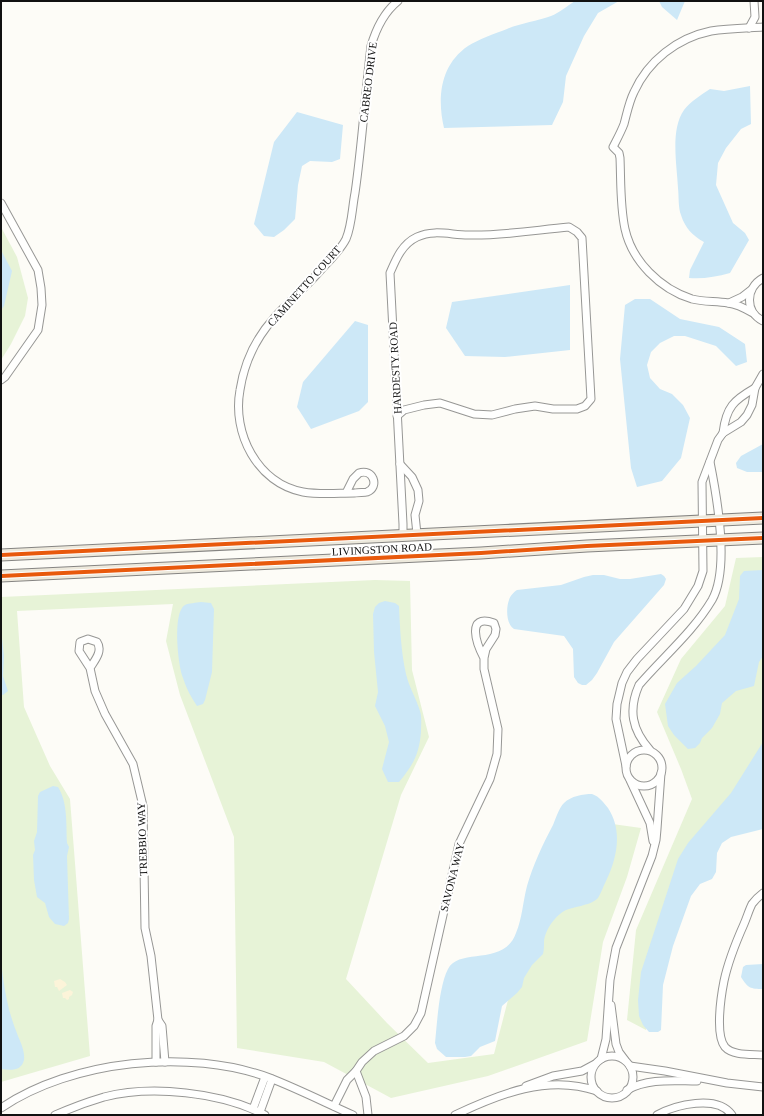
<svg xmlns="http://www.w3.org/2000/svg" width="764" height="1116" font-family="'Times New Roman',serif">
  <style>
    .green { fill: #e7f3d7 }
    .sand { fill: #fcf4d9 }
    .water { fill: #cde8f7 }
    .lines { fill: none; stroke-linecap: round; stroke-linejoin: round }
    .street-casing { stroke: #979795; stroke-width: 9 }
    .primary-casing { stroke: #858482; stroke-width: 13 }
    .street { stroke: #fffffe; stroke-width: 7 }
    .primary { stroke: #ede9dc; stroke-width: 11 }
    .cycleway-casing { stroke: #fff; stroke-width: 6 }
    .cycleway { stroke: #e8590c; stroke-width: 4 }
    .labels { text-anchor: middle; stroke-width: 4; stroke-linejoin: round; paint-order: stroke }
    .street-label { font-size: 11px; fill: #111; stroke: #fff }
  </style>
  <rect width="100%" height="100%" fill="#fdfcf7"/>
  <g class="green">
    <path d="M1 227 17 257 28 298 25 316 11 344 1 360Z"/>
    <path d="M763 557V809L702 854 664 936 646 1030 627 1020 636 930 692 799 681 769 657 712 681 659 725 606 736 558Z"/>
    <path d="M375 580 410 581 412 670 429 737 401 795 346 979 387 1023 428 1063 494 1054 508 1000 598 822 641 828 627 877 603 942 587 1041 488 1076 391 1098 324 1062 237 1048 234 837 180 695 166 641 173 604 17 611 24 707 50 766 70 799 90 1056 1 1082V597Z"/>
  </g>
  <g class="sand">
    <path d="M60 979 65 982 67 985 59 991 57 987H55L54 981Z"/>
    <path d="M70 990 73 992 72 995 69 997V999L67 1000 65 998H63L62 993Z"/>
  </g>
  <g class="water">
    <path d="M575 1H619L598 13 584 36 566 76 563 102 552 125 444 128C437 98 440 65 468 46 477 40 496 33 507 29 521 23 537 21 551 16 559 13 567 6 575 1Z"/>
    <path d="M659 1H685L677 20 662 7Z"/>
    <path d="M750 86 751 124 741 129 726 148 718 163 716 185 733 223 745 233 749 240 730 273C716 277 703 279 689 278L690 270 704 242C693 236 685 228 681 215 678 207 679 197 678 188 677 165 670 130 684 110 691 101 701 95 710 89L724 91Z"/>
    <path d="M297 112 343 125 340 159 332 162 310 161 302 166 298 185 295 219 284 230 274 237 264 236 254 224 274 142Z"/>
    <path d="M1 250 12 271 4 306 1 310Z"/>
    <path d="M570 285V350L505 357 465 356 446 328 452 302Z"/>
    <path d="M635 299H650L680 319 719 327 745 344 747 362 736 366 716 346 685 336H674L660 343 651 352 647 365 650 378 660 389 672 394 683 405 690 418 681 458 662 481 637 487 631 468 620 359 625 305Z"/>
    <path d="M355 321 368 325V402L359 411 311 429 297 407 303 382Z"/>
    <path d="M763 444V472H747L737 468 736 463 741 456Z"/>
    <path d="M763 570V656L759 662 754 686 736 691 722 703 720 714 712 728 702 738 700 743 695 748 688 749 674 735 668 726 665 704 677 683 696 666 725 635 739 599 740 576 744 571Z"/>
    <path d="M661 574 664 576 666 579 664 585 614 642 597 673 592 680 586 685H582L578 683 574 677 573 649 564 636 514 629C506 624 506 608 509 600 510 596 514 592 517 590L561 585 584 577 593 575H604L620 579H630Z"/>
    <path d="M385 601 395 603 399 606C400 629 401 651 406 674 409 687 416 698 420 711 422 717 421 726 421 732 419 755 413 765 399 782H388L382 769 389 742 385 726 375 706 378 692 374 652 373 614 375 607 379 603Z"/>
    <path d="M201 602 211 603 214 609 212 672 205 700 203 704 197 706C191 697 186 688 183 678 178 666 172 612 185 605 189 603 196 603 201 602Z"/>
    <path d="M1 629 4 656 3 676 8 691 3 695H1Z"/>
    <path d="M763 742V829L731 837 722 843 717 853 716 872 712 879 700 884 691 896 673 946 663 985 661 1030 658 1032H649L643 1025 639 1016 638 1000 641 972 678 859 688 843 731 793Z"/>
    <path d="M53 786 58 787C68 803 66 824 67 843L69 847 67 856 69 919 68 923 64 926 55 924 49 917 45 903 37 897 34 880 33 855 35 850 34 841 37 832 38 796 40 792Z"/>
    <path d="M592 794C600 797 603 802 608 808 623 831 617 858 606 881 603 887 601 893 598 898 593 903 587 904 581 906 576 907 571 908 566 910 556 915 545 929 544 942 544 946 544 950 543 954L532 965 524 978 522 987 517 993 502 1006 495 1041 480 1047 471 1056 465 1057H446L437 1049 435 1043C437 1024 439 986 448 969 459 947 504 967 516 933 522 919 523 901 527 886 533 865 543 844 553 825 556 818 559 808 564 803 571 796 583 794 592 794Z"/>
    <path d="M1 961C4 988 8 1012 18 1036 21 1043 25 1052 24 1060 21 1072 10 1070 1 1069Z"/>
    <path d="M763 964V989C750 989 748 988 741 977L743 967 746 965Z"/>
  </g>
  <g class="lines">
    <defs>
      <g id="street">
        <path d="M749 28 755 17 754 1"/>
        <path d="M1 203 38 270 41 288 42 305 38 330 5 377 1 380"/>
        <path d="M763 278C745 288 745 312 763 321"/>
        <path d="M729 303 742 297 751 290"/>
        <path d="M753 313C746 309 737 304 728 303 716 301 704 302 692 299 660 289 632 261 625 229 620 206 621 181 620 158L619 153 613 147C617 139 621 132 624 124 627 113 629 102 634 92 648 61 677 38 711 31 728 28 746 28 763 27"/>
        <path d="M397 416 404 410 424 405 440 403 474 414 492 415 515 409 535 406 553 409H577L585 406 591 399 582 238 577 232 569 227C536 230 502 236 468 235 451 235 434 229 417 237 402 244 396 259 390 273L403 524V535"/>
        <path d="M723 433C726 407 734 400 755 388"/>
        <path d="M400 464 412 477 418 490 419 501 415 515 417 534"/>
        <path d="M346 493 353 479 359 473C373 468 380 487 367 492 364 493 359 492 355 493 338 493 320 495 303 492 257 483 232 433 240 390 244 364 256 338 274 318 288 302 305 288 319 272 328 262 340 251 346 239 352 225 352 208 355 193 362 145 365 95 371 46 376 29 383 13 398 1"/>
        <path d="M90 668C95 660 103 651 97 642L88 639 80 642 79 651 90 668 95 691 105 714 133 764 143 806 145 928 151 956 158 1020 156 1026V1062"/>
        <circle cx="644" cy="768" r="18"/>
        <path d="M650 750C632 730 628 710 639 685 663 657 693 632 712 600 730 568 717 497 710 462"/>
        <path d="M626 766 616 719 617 704 622 683 627 672 637 659 684 609 698 586 703 571 702 482 718 440 723 433 741 422 747 415 752 405 755 388 763 374"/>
        <path d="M630 780 650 823 653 841"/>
        <path d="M763 893C759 896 755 900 752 904 749 910 747 917 744 924 736 942 728 962 724 981 721 996 715 1035 725 1047 733 1056 752 1054 763 1055"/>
        <path d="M611 1005 616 1044 619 1052 625 1060"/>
        <path d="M158 1020 162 1026 165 1062"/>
        <circle cx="612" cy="1077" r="21"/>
        <path d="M601 1059 606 1039 610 980 616 948 652 856 656 840 657 829 661 773"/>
        <path d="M630 1066 665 1071 727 1083 763 1087"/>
        <path d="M356 1071 366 1097 368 1115"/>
        <path d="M526 1086 553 1076 582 1071 595 1064"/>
        <path d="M627 1090C648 1078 674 1081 697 1081"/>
        <path d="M334 1106 347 1080 356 1071 362 1062 374 1051 404 1036 414 1026 421 1013 459 844 490 779 497 754 498 729 484 669V658L486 649 495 635 496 629 494 623C465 613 477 645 484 658"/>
        <path d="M1 1108C72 1060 189 1048 270 1078 298 1089 326 1103 353 1115"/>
        <path d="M253 1109 265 1077"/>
        <path d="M260 1112 272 1079"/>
        <path d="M55 1115C71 1108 87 1102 104 1097 151 1085 221 1092 265 1115"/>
        <path d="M455 1115C499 1094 548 1074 597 1091"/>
        <path d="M657 1115C675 1105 717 1094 732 1115"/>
      </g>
      <g id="primary">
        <path d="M1 555 763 518"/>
        <path d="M1 576 481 553 587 546 763 538"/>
      </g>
    </defs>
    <use href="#street" class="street-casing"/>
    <use href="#primary" class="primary-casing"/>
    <use href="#street" class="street"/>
    <use href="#primary" class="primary"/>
    <defs>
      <g id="cycleway">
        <path d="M1 555 763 518"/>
        <path d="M1 576 481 553 587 546 763 538"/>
      </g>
    </defs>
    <use href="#cycleway" class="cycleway-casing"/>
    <use href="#cycleway" class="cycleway"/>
  </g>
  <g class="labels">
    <g class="street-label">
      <text transform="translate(368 82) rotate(-83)" y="4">CABREO DRIVE</text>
      <text transform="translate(304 286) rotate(-48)" y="4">CAMINETTO COURT</text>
      <text transform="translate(395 368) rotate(-93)" y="4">HARDESTY ROAD</text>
      <text transform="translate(382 549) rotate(-3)" y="4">LIVINGSTON ROAD</text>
      <text transform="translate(142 839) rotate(-92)" y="4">TREBBIO WAY</text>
      <text transform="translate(452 877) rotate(-76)" y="4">SAVONA WAY</text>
    </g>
  </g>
  <rect width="764" height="1116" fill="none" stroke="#111111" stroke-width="4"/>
</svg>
